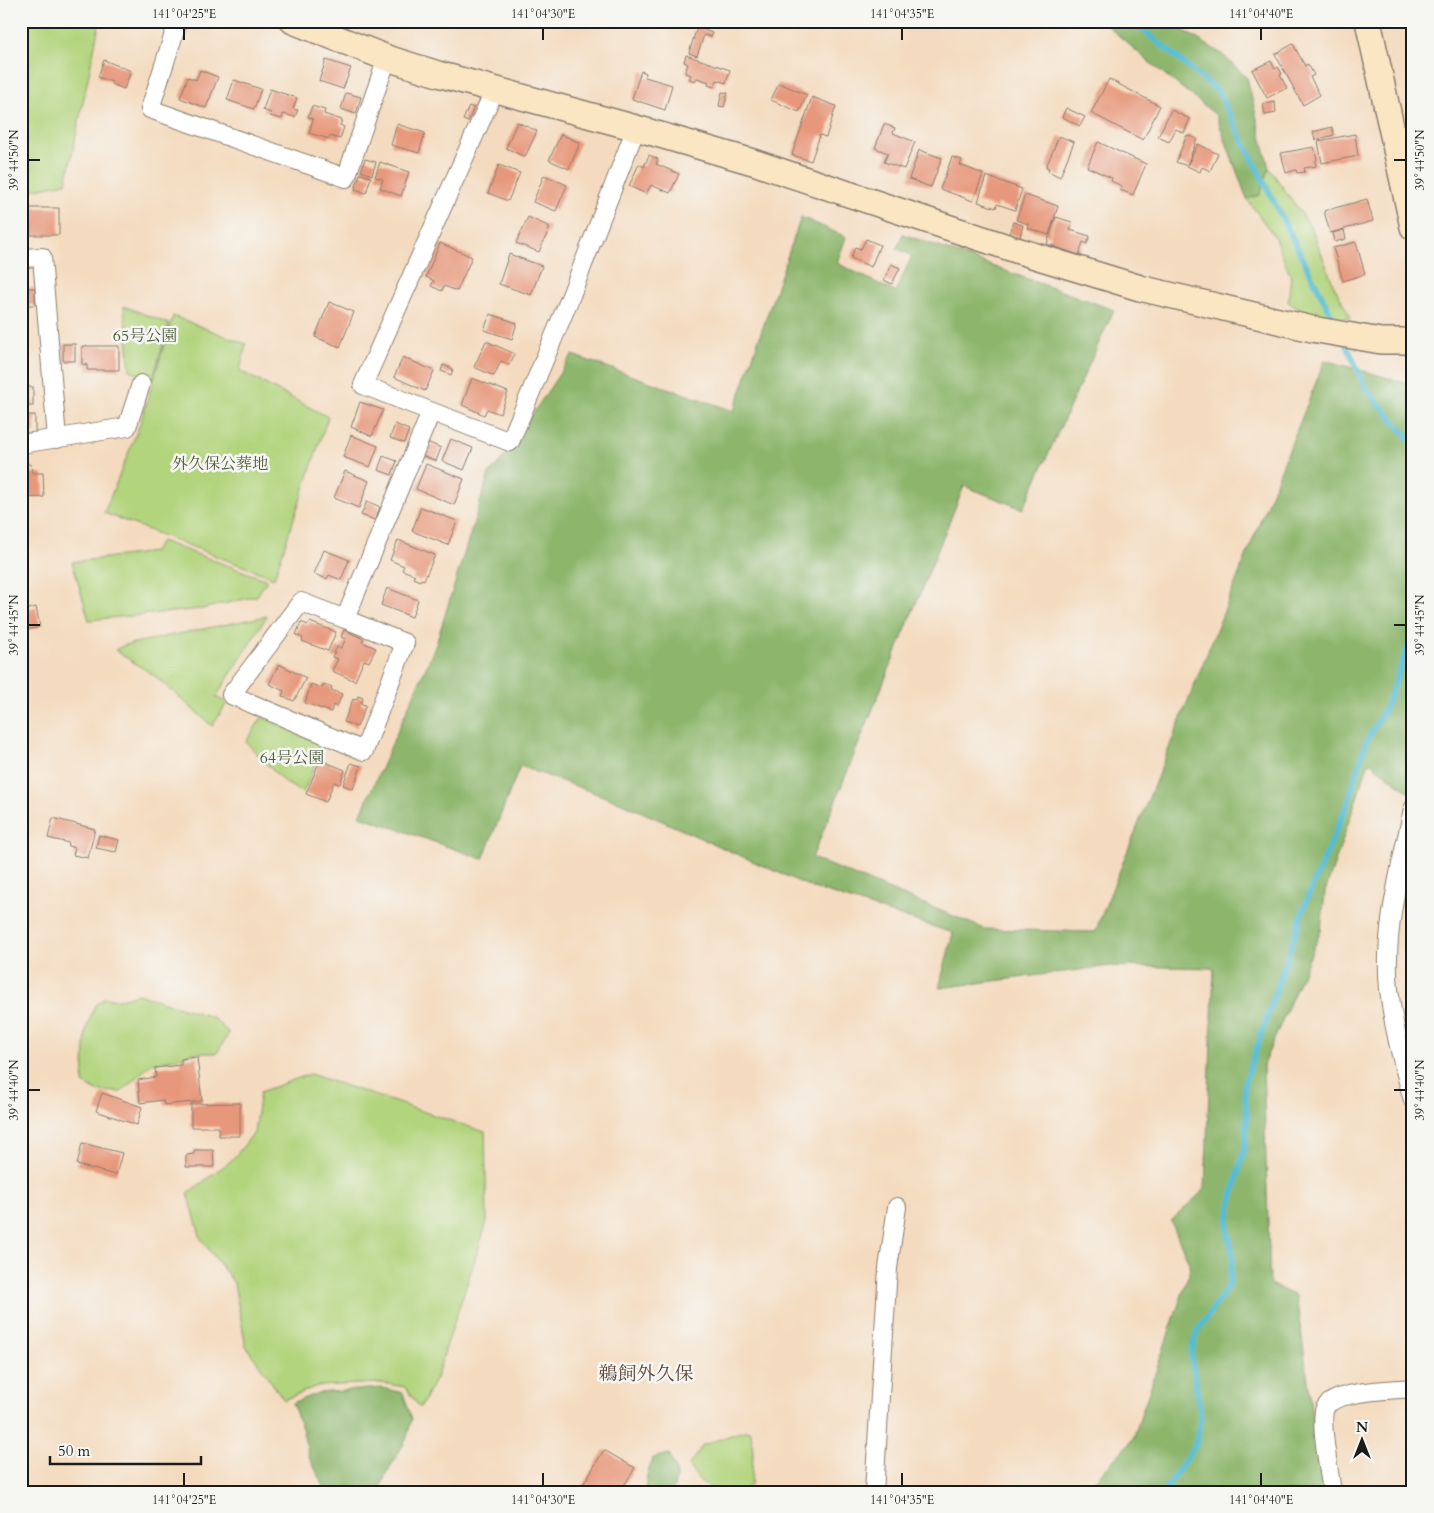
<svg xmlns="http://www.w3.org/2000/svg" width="1434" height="1513" font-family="Cardo,'Noto Serif JP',serif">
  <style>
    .green { fill: #b2d47d; stroke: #67784c }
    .forest { fill: #8db66c; stroke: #546944 }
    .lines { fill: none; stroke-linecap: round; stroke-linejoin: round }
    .stream { stroke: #55bcd3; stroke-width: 6 }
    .building { fill: #e7987b }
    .street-casing { stroke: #887c6e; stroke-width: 20 }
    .secondary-casing { stroke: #887c6e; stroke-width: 28 }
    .street { stroke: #fff; stroke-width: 18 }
    .secondary { stroke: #fbe6c4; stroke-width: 25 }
    .ticks { fill: none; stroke: #1c1c1c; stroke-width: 2 }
    .labels { text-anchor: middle; stroke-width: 5; stroke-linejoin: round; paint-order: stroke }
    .park-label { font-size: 16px; fill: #505c3e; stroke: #f6f6f2 }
    .quarter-label { font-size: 19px; fill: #63473d; stroke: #f6f6f2 }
    .neatline { fill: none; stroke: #1c1c1c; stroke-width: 2 }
    .ticks-label { font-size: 12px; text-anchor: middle; fill: #1c1c1c }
  </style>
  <rect width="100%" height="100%" fill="#f6f6f2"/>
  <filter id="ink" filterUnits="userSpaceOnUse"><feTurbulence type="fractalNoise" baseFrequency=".02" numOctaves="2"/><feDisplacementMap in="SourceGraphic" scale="10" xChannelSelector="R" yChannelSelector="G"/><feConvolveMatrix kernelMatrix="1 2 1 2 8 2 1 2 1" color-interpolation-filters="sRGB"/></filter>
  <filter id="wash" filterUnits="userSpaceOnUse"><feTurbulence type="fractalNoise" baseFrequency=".0096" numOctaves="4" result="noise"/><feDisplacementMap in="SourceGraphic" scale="20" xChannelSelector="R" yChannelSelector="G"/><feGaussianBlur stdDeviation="1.12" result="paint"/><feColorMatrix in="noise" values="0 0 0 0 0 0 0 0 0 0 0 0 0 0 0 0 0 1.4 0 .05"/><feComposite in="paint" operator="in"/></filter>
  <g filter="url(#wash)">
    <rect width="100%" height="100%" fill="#f4dbbf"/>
    <g class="green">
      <path d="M21 21H100L66 183 21 192Z"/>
      <path d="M1269 168 1311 227 1334 286 1351 318C1326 319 1308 316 1288 302L1291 277 1274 236 1247 199 1260 194Z"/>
      <path d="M124 306 169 324 152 381 130 370Z"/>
      <path d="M173 316 246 344 240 371 328 417 274 578 104 513 140 424Z"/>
      <path d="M161 541 267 580 257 596 202 609 89 620 72 562 154 552Z"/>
      <path d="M267 616 216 697 227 703 212 726 156 677 115 650 125 645Z"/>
      <path d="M262 717 323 746 303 793 284 782 246 742Z"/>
      <path d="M138 994 212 1017 229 1033 217 1053H191L175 1059 152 1063 121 1092 97 1091 83 1083 86 1030 95 1005 105 998 118 1000Z"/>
      <path d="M310 1074 485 1132 487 1222 436 1378 420 1408 405 1387 381 1383 317 1386 284 1400 246 1346 234 1283 201 1239 188 1193 232 1160 254 1133 260 1092Z"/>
      <path d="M743 1431H751L753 1454 751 1485C743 1491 740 1492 730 1492 707 1492 701 1482 688 1466L703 1445Z"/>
    </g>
    <g class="forest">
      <path d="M1102 21H1168L1222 54 1247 78 1269 168 1260 195 1247 199 1216 115 1148 61Z"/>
      <path d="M801 217 846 237 837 263 895 292 912 256 897 248 903 234 1114 310 1023 509 964 486 812 858 985 929 1095 932 1325 360 1413 385V783L1409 792 1369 762 1325 892 1321 931 1263 1065 1270 1284 1296 1296 1324 1492H1084L1133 1439 1191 1268 1171 1221 1205 1189 1214 968 1110 966 939 988 953 933 813 888 617 801 520 766 483 859 360 816 435 647 489 474 503 458 572 355 734 411Z"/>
      <path d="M382 1388 403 1393 412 1419 406 1440 385 1476 379 1492H327L309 1457 302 1428 292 1403 318 1393Z"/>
      <path d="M669 1454 677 1474 673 1492H645L647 1475 653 1458Z"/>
    </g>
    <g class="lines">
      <g class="stream">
        <path d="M1132 21 1218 91 1338 328"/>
        <path d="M1345 341 1366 389 1413 443"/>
        <path d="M1164 1492 1196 1444 1201 1415 1191 1354 1197 1332 1229 1285 1233 1254 1227 1228 1232 1198 1245 1146 1247 1116 1244 1085 1307 899 1348 803 1366 742 1386 707 1413 633"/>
      </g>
    </g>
    <g id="blocks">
      <g class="building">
        <path d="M697 27 712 33 711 37 704 35 697 56 689 53Z"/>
        <path d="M1293 44 1305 66 1308 64 1314 75 1310 77 1320 95 1303 105 1275 54Z"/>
        <path d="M686 55 730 70 726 83 717 80 714 87 708 85 709 82 697 78 695 81 689 79 691 75 685 73 688 64 684 62Z"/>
        <path d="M104 60 131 71 124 89 111 84 112 82 98 77Z"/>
        <path d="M326 60 351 68 343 89 319 81Z"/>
        <path d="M1271 61 1275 69 1278 67 1282 74 1280 75 1287 88 1267 98 1252 70Z"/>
        <path d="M200 70 218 77 206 108 180 98 188 77 196 80Z"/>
        <path d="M641 71 646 73 645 77 672 85 665 110 632 99Z"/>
        <path d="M1109 79 1160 106 1143 140 1091 113Z"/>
        <path d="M234 80 261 89 254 109 227 100Z"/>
        <path d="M779 83 807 95 799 112 771 100Z"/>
        <path d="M270 89 297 98 293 109 298 110 295 117 283 114 282 119 270 116 271 113 263 110Z"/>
        <path d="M722 92 728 93 724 107 719 106Z"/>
        <path d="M346 93 361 97 356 114 341 109Z"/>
        <path d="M812 97 836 106 826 137 820 135 811 161 792 155Z"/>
        <path d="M1275 102 1276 113 1265 115 1263 104Z"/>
        <path d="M312 106 325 110 324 114 342 120 340 125 344 127 340 139 330 136 329 139 309 133 313 119 308 117Z"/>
        <path d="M469 106 474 108 468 122 463 120Z"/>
        <path d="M1066 108 1085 117 1080 126 1062 117Z"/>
        <path d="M1171 110 1190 119 1184 133 1176 129 1169 142 1158 137Z"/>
        <path d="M517 122 537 131 525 157 506 148Z"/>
        <path d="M397 124 425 133 419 153 391 145Z"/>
        <path d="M884 124 895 128 893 133 915 142 904 169 884 162 888 153 875 148Z"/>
        <path d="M1332 127 1334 135 1315 140 1313 132Z"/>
        <path d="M561 134 580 143 569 169 549 160Z"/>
        <path d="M1355 134 1358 156 1322 163 1318 141Z"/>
        <path d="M1187 135 1197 139 1187 166 1176 162Z"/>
        <path d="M1059 136 1074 142 1060 177 1048 171 1049 168 1046 167Z"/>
        <path d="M1098 142 1146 164 1133 195 1120 190 1122 186 1111 181 1112 178 1087 167Z"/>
        <path d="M1198 144 1218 154 1210 171 1202 167 1200 172 1187 166Z"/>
        <path d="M1314 147 1317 160 1315 161 1316 166 1304 168 1305 172 1297 173 1296 170 1286 173 1281 153Z"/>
        <path d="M919 150 942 158 931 187 909 179Z"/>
        <path d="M649 155 658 159 656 164 679 174 670 193 651 185 646 194 629 186 639 164 644 167Z"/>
        <path d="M952 157 962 160 960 165 983 174 973 201 940 189Z"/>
        <path d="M365 159 376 162 372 175 361 171Z"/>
        <path d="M380 162 409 172 401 196 380 188 383 179 375 177Z"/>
        <path d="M499 165 520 173 508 201 488 193Z"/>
        <path d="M360 174 371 177 366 193 355 189Z"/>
        <path d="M544 175 567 185 556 211 533 202Z"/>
        <path d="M986 176 1022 189 1015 210 997 204 996 208 978 202Z"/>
        <path d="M1025 195 1058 206 1049 235 1027 228 1028 224 1016 220Z"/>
        <path d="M1367 199 1373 221 1330 233 1324 211Z"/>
        <path d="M23 208H59V235H30V224H23Z"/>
        <path d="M528 217 550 227 539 252 516 243Z"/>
        <path d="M1056 217 1072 222 1070 230 1090 236 1087 244 1083 242 1079 255 1047 244Z"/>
        <path d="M1013 222 1023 225 1020 237 1009 234Z"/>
        <path d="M1344 230 1346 239 1335 242 1333 233Z"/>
        <rect x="22" y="234" width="6" height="11"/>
        <path d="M866 239 880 245 871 267 851 258 855 247 861 249Z"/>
        <path d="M1356 242 1365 274 1343 281 1333 248Z"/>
        <path d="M440 243 472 257 457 291 444 286 442 291 431 286 434 281 426 277Z"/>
        <path d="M509 254 542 266 531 295 499 284Z"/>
        <path d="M891 264 900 268 892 284 884 280Z"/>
        <rect x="21" y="288" width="14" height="17"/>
        <path d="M329 302 354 312 340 347 315 337Z"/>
        <path d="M490 314 517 323 512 339 484 330Z"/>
        <path d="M486 341 515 354 509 365 501 361 494 376 474 367Z"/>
        <rect x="63" y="344" width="12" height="17"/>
        <path d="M82 346H119V370H87V365L82 364Z"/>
        <path d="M403 357 434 371 425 391 394 377Z"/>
        <path d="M443 365 453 369 451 375 441 371Z"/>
        <path d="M472 378 508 392 500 414 487 409 484 415 462 405Z"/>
        <rect x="21" y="387" width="12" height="19"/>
        <path d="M360 402 383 410 372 436 351 427Z"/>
        <rect x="21" y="415" width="14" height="18"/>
        <path d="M395 424 409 430 404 443 390 438Z"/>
        <path d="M351 435 378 446 370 467 343 457Z"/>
        <path d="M451 439 473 448 464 470 442 461Z"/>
        <path d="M427 442 441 448 436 461 422 456Z"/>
        <path d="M383 456 397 461 392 475 378 470Z"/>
        <path d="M21 464H31L32 473H43L44 497 21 498Z"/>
        <path d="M426 464 464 479 454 505 416 489Z"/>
        <path d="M345 471 369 481 359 508 334 498Z"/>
        <path d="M367 501 380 507 375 520 361 515Z"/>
        <path d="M421 507 457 521 448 545 412 531Z"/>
        <path d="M398 540 435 555 424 580 421 579 420 581 413 578 415 575 402 570 404 566 390 560Z"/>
        <path d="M324 550 349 560 341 580 329 575 327 579 314 574Z"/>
        <path d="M387 588 418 600 412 617 381 605Z"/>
        <path d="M36 607 40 627 21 631V611Z"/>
        <path d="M301 622 308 625 310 622 336 632 328 651 302 641 303 638 296 635Z"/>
        <path d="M344 630 364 639 362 642 376 648 369 662 364 660 355 681 332 671 338 659 332 657 337 647 341 648 346 639 341 637Z"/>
        <path d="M279 664 306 678 294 701 282 696 284 691 269 684Z"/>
        <path d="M311 684 322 688 324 684 332 687 331 690 342 694 337 707 333 705 331 712 305 703Z"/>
        <path d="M358 696 363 698 361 704 366 705 357 727 344 722 353 699 356 700Z"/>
        <path d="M320 760 345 770 340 784 334 782 326 802 306 794Z"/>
        <path d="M351 763 361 766 353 789 343 785Z"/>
        <path d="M53 818 95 829 88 858 73 855 75 848 68 846 69 843 48 838Z"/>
        <path d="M99 835 119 840 116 852 96 848Z"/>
        <path d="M197 1057 202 1101 164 1105 163 1100 140 1103 138 1080 156 1077 155 1068 181 1065V1059Z"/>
        <path d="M102 1093 142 1107 137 1125 96 1111Z"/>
        <path d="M240 1103V1136H219V1127H191V1104Z"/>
        <path d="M82 1143 122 1153 116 1175 77 1165Z"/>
        <path d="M194 1150H213L214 1167H186V1155L194 1154Z"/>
        <path d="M604 1450 635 1468 620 1492H591L582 1486Z"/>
      </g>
    </g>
  </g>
  <g filter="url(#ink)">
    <use href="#blocks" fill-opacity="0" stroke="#887c6e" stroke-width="1"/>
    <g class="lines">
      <defs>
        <g id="street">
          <path d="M178 21 150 109 346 178 387 58"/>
          <path d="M495 89 363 385 510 442 570 298 636 128"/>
          <path d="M21 258 42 257 57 439"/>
          <path d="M21 444 127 427 141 384"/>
          <path d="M345 619 405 643 364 751 231 695 301 602 345 619 431 412"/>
          <path d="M1413 809C1401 866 1383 931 1389 989 1393 1027 1403 1064 1413 1100"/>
          <path d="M874 1492 888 1268 897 1207"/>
          <path d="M1332 1492C1330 1475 1319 1421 1325 1408 1334 1390 1394 1390 1413 1388"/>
        </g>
        <g id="secondary">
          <path d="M293 21 387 58 438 74 636 128 753 162 1016 250 1140 288 1312 329 1381 341H1413"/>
          <path d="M1368 21 1413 227"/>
        </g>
      </defs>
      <use href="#street" class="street-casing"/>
      <use href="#secondary" class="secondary-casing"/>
      <use href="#street" class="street"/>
      <use href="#secondary" class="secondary"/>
    </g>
  </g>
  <path class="ticks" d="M184 28V40M543 28V40M902 28V40M1261 28V40M28 160H40M1394 160H1406M28 625H40M1394 625H1406M28 1090H40M1394 1090H1406M184 1473V1486M543 1473V1486M902 1473V1486M1261 1473V1486"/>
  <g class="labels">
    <g class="park-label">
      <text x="145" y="341">65号公園</text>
      <text x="220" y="469">外久保公葬地</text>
      <text x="292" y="763">64号公園</text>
    </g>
    <g class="quarter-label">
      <text x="646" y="1380">鵜飼外久保</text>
    </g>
  </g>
  <rect width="1434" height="1513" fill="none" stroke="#f6f6f2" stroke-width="55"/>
  <g transform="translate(1362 1440)" stroke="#f6f6f2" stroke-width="4" paint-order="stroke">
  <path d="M0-4L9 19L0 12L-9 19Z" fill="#1c1c1c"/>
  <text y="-8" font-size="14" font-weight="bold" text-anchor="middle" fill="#1c1c1c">N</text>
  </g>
  <path d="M50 1456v8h151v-8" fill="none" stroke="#1c1c1c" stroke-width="2.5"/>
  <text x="58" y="1456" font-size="15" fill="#1c1c1c" stroke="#f6f6f2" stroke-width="4" paint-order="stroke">50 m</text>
  <rect x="28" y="28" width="1378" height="1458" class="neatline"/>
  <g class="ticks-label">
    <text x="184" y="18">141°04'25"E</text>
    <text x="543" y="18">141°04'30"E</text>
    <text x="902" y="18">141°04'35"E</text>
    <text x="1261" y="18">141°04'40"E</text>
    <text transform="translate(14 160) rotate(-90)" y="4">39°44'50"N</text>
    <text transform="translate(1420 160) rotate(-90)" y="4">39°44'50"N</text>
    <text transform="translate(14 625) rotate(-90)" y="4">39°44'45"N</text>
    <text transform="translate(1420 625) rotate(-90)" y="4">39°44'45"N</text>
    <text transform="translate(14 1090) rotate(-90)" y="4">39°44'40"N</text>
    <text transform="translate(1420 1090) rotate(-90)" y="4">39°44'40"N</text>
    <text x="184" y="1504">141°04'25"E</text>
    <text x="543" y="1504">141°04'30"E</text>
    <text x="902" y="1504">141°04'35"E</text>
    <text x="1261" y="1504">141°04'40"E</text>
  </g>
</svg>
